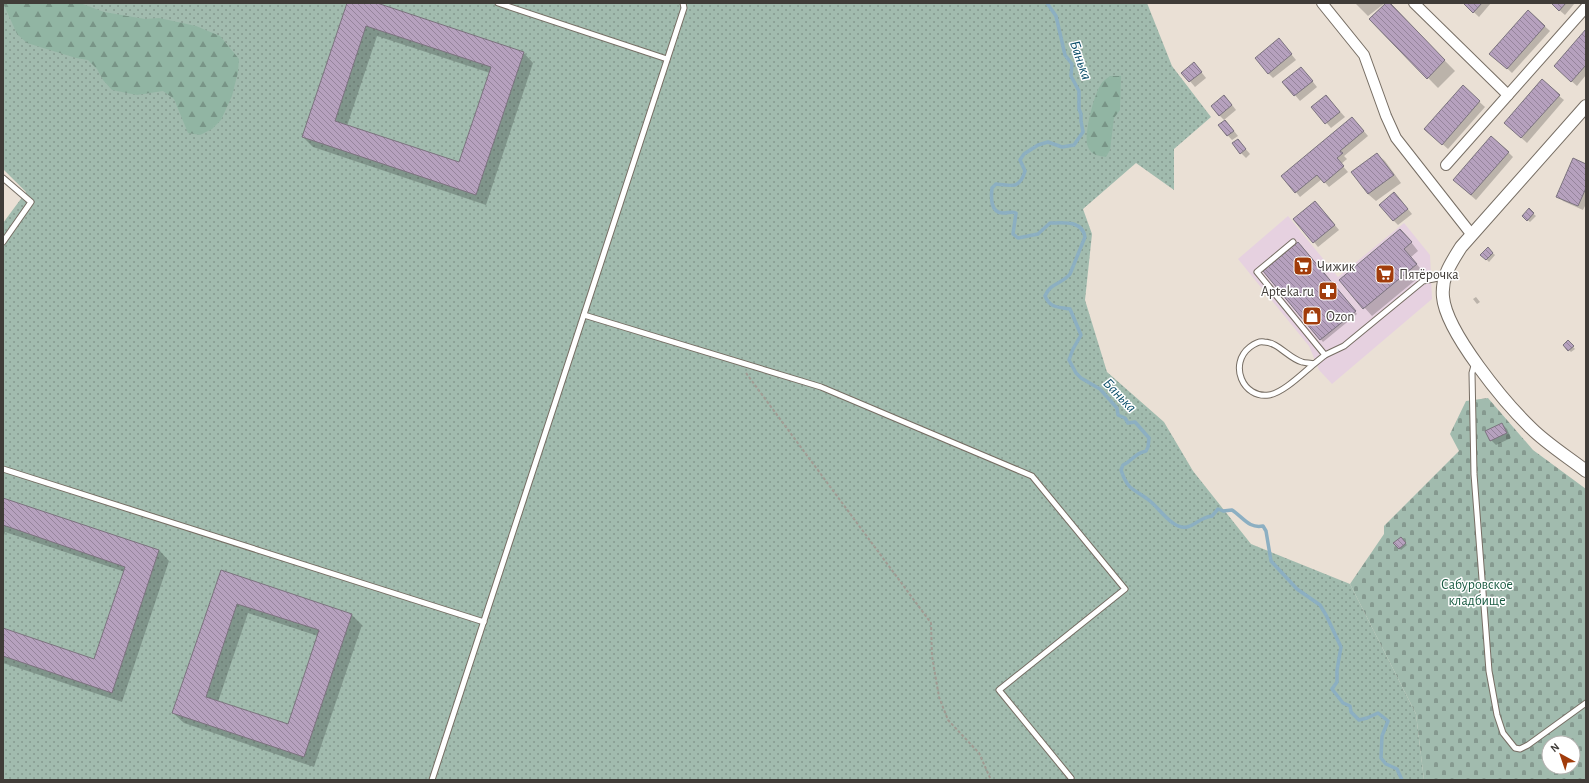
<svg xmlns="http://www.w3.org/2000/svg" width="1589" height="783" font-family="'Alegreya Sans',sans-serif">
  <style>
    .commercial { fill: #e6d1e0 }
    .grass { fill: url(#grass-dots) }
    .forest { fill: url(#forest-firs) }
    .cemetery { fill: url(#cemetery-stones); fill-rule: evenodd }
    .shadow { fill: #0003; fill-rule: evenodd }
    .lines { fill: none; stroke-linecap: round; stroke-linejoin: round }
    .stream { stroke: #8cafc2; stroke-width: 3.5 }
    .building { fill: url(#building-back-hatch); stroke: #7b737e; fill-rule: evenodd }
    .service-casing { stroke: #776e64; stroke-width: 7 }
    .minor-casing { stroke: #776e64; stroke-width: 12 }
    .tertiary-casing { stroke: #776e64; stroke-width: 14 }
    .path { stroke: #a19a92; stroke-width: 2; stroke-dasharray: 3 2; stroke-linecap: butt }
    .service { stroke: #fff; stroke-width: 5 }
    .minor { stroke: #fff; stroke-width: 10 }
    .tertiary { stroke: #fff; stroke-width: 12 }
    .labels { text-anchor: middle; stroke-width: 3; stroke-linejoin: round; paint-order: stroke }
    .poi-label { font-size: 14px; fill: #403c38; stroke: #fff; text-anchor: start }
    .park-label { font-size: 14px; fill: #1a5b42; stroke: #fff }
    .water-label { font-size: 15px; font-style: italic; fill: #094c68; stroke: #fff }
  </style>
  <defs>
    <pattern id="grass-dots" width="8" height="8" patternUnits="userSpaceOnUse"><rect width="8" height="8" fill="#a1bbae"/><path d="M2 2h.1M6 6h.1" fill="none" stroke="#85998f" stroke-width="1.8" stroke-linecap="round"/></pattern>
    <pattern id="forest-firs" width="22" height="20" patternUnits="userSpaceOnUse"><rect width="22" height="20" fill="#91b5a3"/><path d="M5 1l3.5 6h-7zM16 11l3.5 6h-7z" fill="#789486"/></pattern>
    <pattern id="cemetery-stones" width="16" height="16" patternUnits="userSpaceOnUse"><rect width="16" height="16" fill="#a1bbae"/><path d="M2 7V4a2 2 0 0 1 4 0v3zM10 15v-3a2 2 0 0 1 4 0v3z" fill="#85998f"/></pattern>
    <pattern id="building-back-hatch" width="6" height="6" patternUnits="userSpaceOnUse"><rect width="6" height="6" fill="#b6a1be"/><path d="M-1 5l2 2M0 0l6 6M5-1l2 2" fill="none" stroke="#95849b"/></pattern>
  </defs>
  <rect width="100%" height="100%" fill="#eae0d5"/>
  <path class="commercial" d="M1288 216 1338 277 1404 223 1430 255 1432 299 1332 384 1319 370 1309 346 1238 259Z"/>
  <path class="grass" d="M3 3H1147L1172 66 1211 117 1174 149V190L1136 163 1083 209 1092 234 1085 300 1107 372 1164 422 1193 471 1251 544 1350 584 1416 714 1424 780H3V223L26 192 3 169Z"/>
  <g class="forest">
    <path d="M3 3H80L104 12 145 19 159 18 196 26 220 36 239 59 238 72 232 96 221 120 212 129 200 135 188 133 174 99 163 91 137 95 112 90 103 80 97 69 88 60 76 58 27 43 17 34Z"/>
    <path d="M1110 76H1121L1120 110 1114 118 1110 150 1106 157C1099 156 1091 155 1088 147 1083 135 1094 95 1101 84 1103 81 1107 78 1110 76Z"/>
  </g>
  <path class="cemetery" d="M1488 398 1533 450 1586 489V780H1424L1416 714 1350 584 1384 534V526L1459 451 1450 434 1466 401ZM1549 743H1573V767H1549Z"/>
  <g class="shadow">
    <path d="M348 3H374L523 52 533 63 486 205 313 147 303 137ZM377 36 490 73 460 163 347 126Z"/>
    <path d="M1355 3H1385L1368 16Z"/>
    <path d="M1386 3H1388L1455 71 1438 88 1370 19Z"/>
    <path d="M1464 3H1491L1479 17Z"/>
    <path d="M1551 3H1575L1565 15Z"/>
    <path d="M1528 11 1550 31 1512 73 1496 58Z"/>
    <path d="M1586 31V75L1577 86 1560 71Z"/>
    <path d="M1283 44 1296 60 1273 78 1268 73Z"/>
    <path d="M1199 69 1206 78 1195 87 1183 73Z"/>
    <path d="M1306 73 1317 87 1300 101 1284 82Z"/>
    <path d="M1463 87 1485 107 1448 149 1431 134Z"/>
    <path d="M1326 96 1345 117 1331 128 1313 107Z"/>
    <path d="M1559 96 1564 100 1527 143 1510 128Z"/>
    <path d="M1229 101 1236 110 1224 120 1219 115Z"/>
    <path d="M1357 123 1368 136 1344 156 1347 159 1341 164 1348 172 1329 187 1322 179 1300 197 1296 192Z"/>
    <path d="M1219 126H1230L1238 136 1232 140Z"/>
    <path d="M1238 140 1250 154 1246 158 1241 153Z"/>
    <path d="M1508 152 1513 157 1476 200 1459 185Z"/>
    <path d="M1377 154 1385 161 1401 183 1376 201 1368 194 1352 172Z"/>
    <path d="M1586 165V204L1583 210 1563 201 1558 196Z"/>
    <path d="M1399 198 1412 214 1398 225 1393 220Z"/>
    <path d="M1320 207 1339 230 1318 247 1314 242Z"/>
    <path d="M1529 210 1536 216 1530 222 1523 216Z"/>
    <path d="M1408 238 1418 251 1411 257 1424 273 1372 316 1340 280Z"/>
    <path d="M1301 245 1357 314 1323 342 1265 271Z"/>
    <path d="M1488 249 1495 255 1489 262 1482 255Z"/>
    <path d="M1476 297 1480 302 1477 304 1473 299Z"/>
    <path d="M1568 341 1575 349 1571 352 1564 345Z"/>
    <path d="M1502 424 1507 429 1511 438 1496 445 1491 440Z"/>
    <path d="M3 499 159 550 169 561 122 702 3 663V629L95 660 125 572 5 532 3 539Z"/>
    <path d="M1400 538 1407 545 1401 550 1395 543Z"/>
    <path d="M221 571 352 615 362 625 314 767 184 723 173 713ZM248 613 318 636 288 725 218 702Z"/>
  </g>
  <g class="lines">
    <path class="stream" d="M1047 3 1056 16 1065 55 1072 64 1071 76 1079 91V109L1081 114V121L1083 132 1074 145 1062 147 1048 142 1038 145 1024 154 1020 160 1025 171C1020 189 1012 186 996 184L992 188C991 197 990 214 1004 213 1009 213 1011 211 1016 213L1013 234 1018 238 1038 234 1050 223C1064 223 1082 220 1085 237L1070 274C1062 284 1050 283 1045 296 1050 308 1058 307 1070 309L1081 335 1073 349 1069 360 1076 373 1081 378 1100 389 1117 408 1118 415 1125 418 1128 423 1135 422 1149 438 1148 447 1146 451C1133 454 1134 460 1123 465L1121 470C1123 476 1125 482 1130 487 1136 492 1144 496 1150 501 1160 509 1173 530 1187 527 1196 525 1199 518 1212 516L1218 509 1223 511 1232 510C1243 517 1249 529 1263 526L1266 531 1271 561 1297 589 1320 605 1326 615 1341 647 1337 670V682L1332 689 1343 703 1350 706 1351 712 1359 720 1367 718 1378 713 1388 721 1382 736 1381 758 1386 764 1397 769 1402 780"/>
  </g>
  <g class="building">
    <path d="M347 3H377L524 52 476 195 302 137ZM366 26 491 67 459 162 335 121Z"/>
    <path d="M1386 3H1390L1445 60 1427 79 1369 19Z"/>
    <path d="M1463 3H1482L1473 13Z"/>
    <path d="M1551 3H1566L1559 11Z"/>
    <path d="M1528 10 1545 26 1507 69 1489 54Z"/>
    <path d="M1586 29V65L1571 82 1554 66Z"/>
    <path d="M1279 38 1292 54 1268 74 1255 58Z"/>
    <path d="M1194 62 1202 72 1189 82 1181 73Z"/>
    <path d="M1301 67 1313 81 1294 96 1282 82Z"/>
    <path d="M1542 79 1560 95 1521 138 1504 123Z"/>
    <path d="M1463 85 1480 101 1442 145 1424 129Z"/>
    <path d="M1224 95 1232 105 1219 116 1211 106Z"/>
    <path d="M1326 95 1340 112 1325 124 1311 107Z"/>
    <path d="M1352 117 1364 131 1340 151 1343 153 1337 158 1344 166 1324 183 1317 175 1295 193 1281 176Z"/>
    <path d="M1225 120 1234 131 1227 136 1218 125Z"/>
    <path d="M1491 136 1509 152 1471 195 1453 180Z"/>
    <path d="M1238 139 1246 149 1240 154 1232 143Z"/>
    <path d="M1377 153 1394 175 1368 194 1351 172Z"/>
    <path d="M1573 158 1586 164V188L1578 206 1556 197Z"/>
    <path d="M1394 192 1408 209 1393 221 1379 205Z"/>
    <path d="M1315 201 1335 225 1313 243 1293 219Z"/>
    <path d="M1529 208 1534 213 1527 221 1522 216Z"/>
    <path d="M1400 229 1412 242 1404 249 1417 264 1363 309 1339 280Z"/>
    <path d="M1298 242 1356 311 1320 340 1263 271Z"/>
    <path d="M1488 247 1493 253 1486 260 1480 255Z"/>
    <path d="M1568 340 1574 346 1568 351 1563 345Z"/>
    <path d="M1502 423 1507 433 1490 441 1485 431Z"/>
    <path d="M3 498 159 550 112 693 3 656V628L94 659 125 567 3 525Z"/>
    <path d="M1401 537 1406 543 1399 549 1393 543Z"/>
    <path d="M221 570 352 614 304 757 172 713ZM237 604 319 630 288 724 206 697Z"/>
  </g>
  <g class="lines">
    <defs>
      <g id="service">
        <path d="M498 3 667 59"/>
        <path d="M3 178 31 202 3 242"/>
        <path d="M1293 242 1257 272 1325 355 1344 346 1423 281 1444 277"/>
        <path d="M584 315 821 387 1032 476 1125 589 999 690 1071 778"/>
        <path d="M1475 362 1472 373 1474 474 1489 671 1497 715 1503 733 1515 748 1520 749 1528 745 1586 703"/>
        <path d="M1314 364C1303 373 1283 393 1269 395 1243 399 1228 364 1250 347 1254 344 1260 341 1264 342 1278 342 1288 358 1302 362 1305 363 1310 363 1314 364L1325 355"/>
        <path d="M3 469 484 622"/>
        <path d="M432 780 684 8 683 3"/>
      </g>
      <g id="minor">
        <path d="M1322 3 1364 55 1386 116 1396 138 1472 235"/>
        <path d="M1414 3 1508 95"/>
        <path d="M1446 165 1586 7"/>
      </g>
      <path id="tertiary" d="M1586 106 1461 247C1451 263 1441 277 1443 297 1446 332 1505 403 1531 428 1547 444 1568 457 1586 471"/>
    </defs>
    <use href="#service" class="service-casing"/>
    <use href="#minor" class="minor-casing"/>
    <use href="#tertiary" class="tertiary-casing"/>
    <path class="path" d="M746 373 931 623 932 656 939 697 948 720 979 753 991 780"/>
    <use href="#service" class="service"/>
    <use href="#minor" class="minor"/>
    <use href="#tertiary" class="tertiary"/>
  </g>
  <defs>
    <symbol id="supermarket-square" viewBox="-11 -11 22 22"><rect x="-9" y="-9" width="18" height="18" rx="4" fill="#a13c0b" stroke="#fff"/><path d="M-6-5.5h2.5l.6 2H6L4.5 2H-2.5L-4.4-4H-6ZM-1.5 3.2a1.3 1.3 0 1 0 .1 0ZM3 3.2a1.3 1.3 0 1 0 .1 0Z" fill="#fff"/></symbol>
    <symbol id="pharmacy-square" viewBox="-11 -11 22 22"><rect x="-9" y="-9" width="18" height="18" rx="4" fill="#a13c0b" stroke="#fff"/><path d="M-2-6h4v4h4v4h-4v4h-4v-4h-4v-4h4Z" fill="#fff"/></symbol>
    <symbol id="shop-square" viewBox="-11 -11 22 22"><rect x="-9" y="-9" width="18" height="18" rx="4" fill="#a13c0b" stroke="#fff"/><path d="M-5-2.5h2.3a2.7 3.5 0 0 1 5.4 0H5L5.5 6h-11ZM-1.5-2.5h3a1.5 2.3 0 0 0-3 0Z" fill="#fff"/></symbol>
  </defs>
  <g fill-rule="evenodd">
    <use href="#supermarket-square" x="1292" y="255" width="22" height="22"/>
    <use href="#supermarket-square" x="1374" y="263" width="22" height="22"/>
    <use href="#pharmacy-square" x="1317" y="280" width="22" height="22"/>
    <use href="#shop-square" x="1301" y="305" width="22" height="22"/>
  </g>
  <g class="labels">
    <g class="poi-label">
      <text x="1317" y="271">Чижик</text>
      <text x="1399" y="279">Пятёрочка</text>
      <text x="1314" y="296" text-anchor="end">Apteka.ru</text>
      <text x="1326" y="321">Ozon</text>
    </g>
    <g class="park-label">
      <text x="1477" y="589">Сабуровское<tspan x="1477" dy="16">кладбище</tspan></text>
    </g>
    <g class="water-label">
      <text transform="translate(1081 60) rotate(71)" y="5">Банька</text>
      <text transform="translate(1120 395) rotate(46)" y="5">Банька</text>
    </g>
  </g>
  <rect width="1589" height="783" fill="none" stroke="#403c38" stroke-width="8"/>
  <g transform="translate(1561 755) rotate(320)"><circle r="19" fill="#ffffff" stroke="#b3b1af"/>
  <path d="M0-3L7 15L0 10L-7 15Z" fill="#a13c0b"/>
  <text y="-6" font-size="11" font-weight="bold" text-anchor="middle" fill="#403c38">N</text>
  </g>
</svg>
